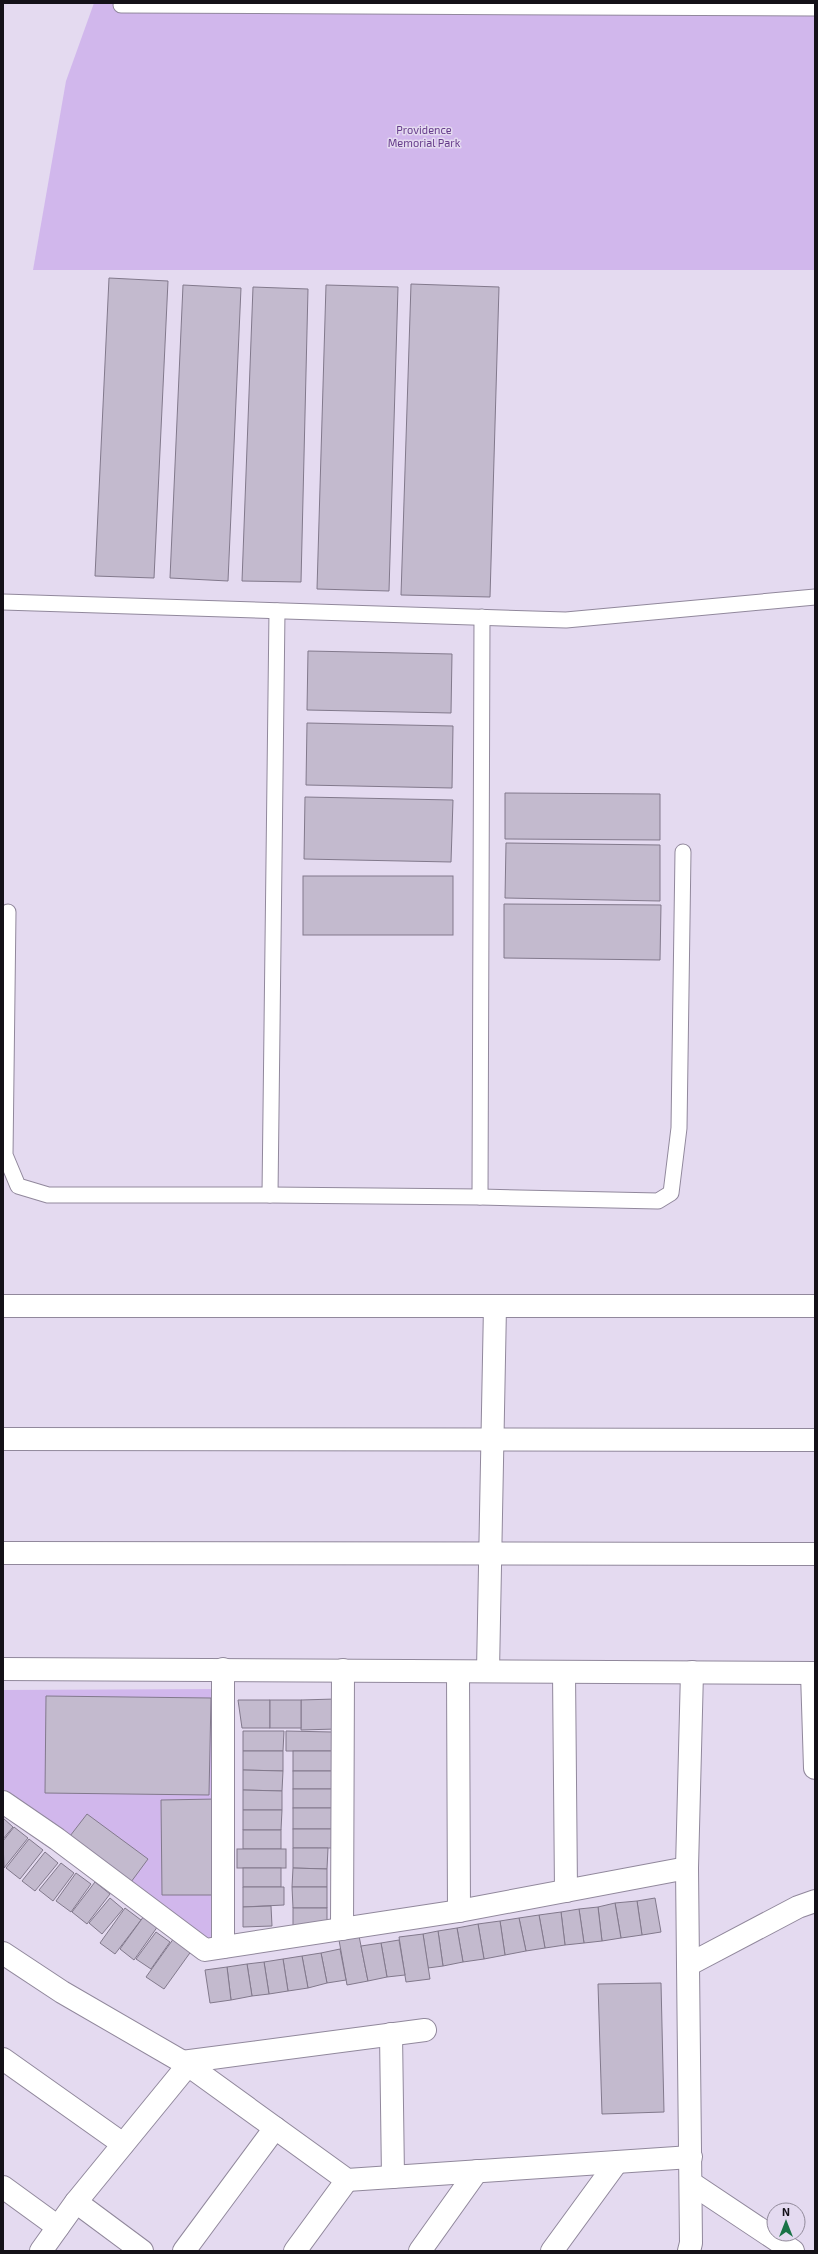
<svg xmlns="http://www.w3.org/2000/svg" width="818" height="2254" font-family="'Exo 2',sans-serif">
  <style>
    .green { fill: #d1b7ec }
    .building { fill: #c3bace; stroke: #82798c }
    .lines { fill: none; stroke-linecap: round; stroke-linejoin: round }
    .service-casing { stroke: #91889c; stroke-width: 17 }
    .minor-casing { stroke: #91889c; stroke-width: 24 }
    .tertiary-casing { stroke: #91889c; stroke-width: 24 }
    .service { stroke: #fff; stroke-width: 15 }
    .minor { stroke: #fff; stroke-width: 22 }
    .tertiary { stroke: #fff; stroke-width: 22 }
    .labels { text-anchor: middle; stroke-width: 3; stroke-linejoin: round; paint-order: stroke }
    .park-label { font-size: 11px; fill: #653b8a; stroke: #e4daf0 }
  </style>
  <rect width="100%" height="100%" fill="#e4daf0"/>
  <g class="green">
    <path d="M94 3H815V270H33L66 81Z"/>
    <path d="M217 1689 219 1939 203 1940 3 1789V1690Z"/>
  </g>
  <g class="building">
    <path d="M109 278 168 281 154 578 95 576Z"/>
    <path d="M411 284 499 287 490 597 401 595Z"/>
    <path d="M183 285 241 288 228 581 170 578Z"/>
    <path d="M326 285 398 287 389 591 317 589Z"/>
    <path d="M253 287 308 289 301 582 242 581Z"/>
    <path d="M308 651 452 654 451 713 307 710Z"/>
    <path d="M307 723 453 726 452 788 306 785Z"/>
    <path d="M505 793 660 794V840L505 839Z"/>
    <path d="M305 797 453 800 451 862 304 859Z"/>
    <path d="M506 843 660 845V901L505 898Z"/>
    <rect x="303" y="876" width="150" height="59"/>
    <path d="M504 904 661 905 660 960 504 958Z"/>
    <path d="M46 1696 211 1698 209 1795 45 1793Z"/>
    <path d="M335 1699 336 1729 301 1730V1700Z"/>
    <path d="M238 1700H270V1728H242Z"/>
    <rect x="270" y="1700" width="31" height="28"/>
    <path d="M243 1731H284L283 1751H243Z"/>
    <path d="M286 1731 332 1732V1751H286Z"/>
    <path d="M243 1751H283V1771L243 1770Z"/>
    <rect x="293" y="1751" width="39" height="20"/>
    <path d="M243 1770 283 1771 282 1791 243 1790Z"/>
    <rect x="293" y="1771" width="39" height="18"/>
    <rect x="293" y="1789" width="39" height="19"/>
    <path d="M243 1790 282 1791V1810H243Z"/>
    <path d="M216 1799 217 1895H162L161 1800Z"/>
    <rect x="293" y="1808" width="39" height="21"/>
    <path d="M243 1810H282L281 1830H243Z"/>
    <path d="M87 1814 148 1859 131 1882 70 1836Z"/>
    <path d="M3 1818 13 1827 3 1839Z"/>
    <path d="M14 1827 28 1838 4 1868 3 1841Z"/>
    <rect x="293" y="1829" width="39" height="19"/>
    <rect x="243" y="1830" width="38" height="19"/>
    <path d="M29 1839 43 1850 20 1879 6 1868Z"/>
    <path d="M293 1848H328L327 1869 293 1868Z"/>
    <rect x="237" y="1849" width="49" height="19"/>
    <path d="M45 1852 58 1863 35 1891 22 1881Z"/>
    <path d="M61 1863 74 1873 53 1901 39 1890Z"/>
    <rect x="243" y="1868" width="38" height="19"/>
    <path d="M293 1868 327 1869V1887H292Z"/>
    <path d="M76 1873 91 1884 71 1912 56 1901Z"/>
    <path d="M95 1882 110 1894 87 1924 72 1912Z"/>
    <path d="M243 1887H284V1905L243 1907Z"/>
    <path d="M292 1887H327V1908H293Z"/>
    <path d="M110 1898 123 1909 102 1934 89 1923Z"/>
    <path d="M655 1898 661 1932 642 1935 637 1901Z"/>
    <path d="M637 1901 642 1935 621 1938 615 1903Z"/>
    <path d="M615 1903 621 1938 602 1941 598 1907Z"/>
    <path d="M271 1906 272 1926 243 1927V1907Z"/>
    <path d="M598 1907 602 1941 584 1943 579 1909Z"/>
    <path d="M125 1908 141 1920 115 1954 100 1943Z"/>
    <rect x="293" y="1908" width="34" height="19"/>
    <path d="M579 1909 584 1943 565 1945 561 1912Z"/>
    <path d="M561 1912 565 1945 545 1948 539 1915Z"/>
    <path d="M539 1915 545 1948 526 1951 519 1918Z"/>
    <path d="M144 1916 158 1926 134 1960 120 1949Z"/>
    <path d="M519 1918 526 1951 505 1955 500 1921Z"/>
    <path d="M500 1921 505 1955 484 1959 478 1924Z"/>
    <path d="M478 1924 484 1959 463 1962 457 1928Z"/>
    <path d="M457 1928 463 1962 443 1966 438 1931Z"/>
    <path d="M438 1931 443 1966 428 1968 423 1934Z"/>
    <path d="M156 1932 170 1942 151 1969 136 1959Z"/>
    <path d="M423 1934 430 1979 406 1982 399 1937Z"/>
    <path d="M359 1936 368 1981 347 1985 339 1940Z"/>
    <path d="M174 1938 192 1950 164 1989 146 1977Z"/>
    <path d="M399 1940 405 1975 387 1977 381 1943Z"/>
    <path d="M381 1943 387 1977 368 1981 361 1946Z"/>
    <path d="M340 1949 346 1980 327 1983 321 1953Z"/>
    <path d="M321 1953 327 1983 308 1988 302 1956Z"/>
    <path d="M302 1956 308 1988 288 1991 283 1959Z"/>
    <path d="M283 1959 288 1991 269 1994 264 1962Z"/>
    <path d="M264 1962 269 1994 252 1996 247 1964Z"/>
    <path d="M247 1964 252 1996 231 2000 227 1967Z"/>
    <path d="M227 1967 231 2000 210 2003 205 1970Z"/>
    <path d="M661 1983 664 2112 602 2114 598 1984Z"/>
  </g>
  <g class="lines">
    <defs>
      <g id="service">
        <path d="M121 5 815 8"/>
        <path d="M3 602 566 620 815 597"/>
        <path d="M8 912 5 1155 18 1186 48 1195H270L277 611"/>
        <path d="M270 1195 480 1197 658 1201 671 1193 679 1128 683 852"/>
        <path d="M480 1197 482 617"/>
      </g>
      <g id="minor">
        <path d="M3 1306H815"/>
        <path d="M3 1439 815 1440"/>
        <path d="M3 1553 815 1554"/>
        <path d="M3 1669 815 1673"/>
        <path d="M223 1669V1947"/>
        <path d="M488 1671 495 1306"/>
        <path d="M458 1672 459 1911"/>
        <path d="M564 1672 566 1891"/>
        <path d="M812 1673 815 1768"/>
        <path d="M3 1802 57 1839 205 1950 459 1911 687 1868"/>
        <path d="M342 1929 343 1670"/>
        <path d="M3 1953 62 1992 188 2065"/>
        <path d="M688 1965 687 1868 692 1672"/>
        <path d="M391 2034 393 2177"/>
        <path d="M3 2059 123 2144"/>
        <path d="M182 2062 425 2030"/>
        <path d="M691 2183 793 2251"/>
        <path d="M3 2187 58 2227"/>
        <path d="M76 2202 142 2251"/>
        <path d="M41 2251 76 2202 188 2065 347 2180 691 2157"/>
        <path d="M184 2251 275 2128"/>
        <path d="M295 2251 347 2180"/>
        <path d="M420 2251 477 2171"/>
        <path d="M552 2251 617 2162"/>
      </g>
      <path id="tertiary" d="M689 2251 691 2243 688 1965 798 1907 815 1901"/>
    </defs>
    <use href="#service" class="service-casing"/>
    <use href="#minor" class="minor-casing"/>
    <use href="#tertiary" class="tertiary-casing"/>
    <use href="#service" class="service"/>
    <use href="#minor" class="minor"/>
    <use href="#tertiary" class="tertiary"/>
  </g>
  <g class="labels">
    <g class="park-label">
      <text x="424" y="134">Providence<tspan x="424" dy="13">Memorial Park</tspan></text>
    </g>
  </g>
  <rect width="818" height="2254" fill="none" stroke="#141118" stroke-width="8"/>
  <g transform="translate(786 2222)"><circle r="19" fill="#e4daf0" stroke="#918a9a"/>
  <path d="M0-3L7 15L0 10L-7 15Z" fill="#1a7347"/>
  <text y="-6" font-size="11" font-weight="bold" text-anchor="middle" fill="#141118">N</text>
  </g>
</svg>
